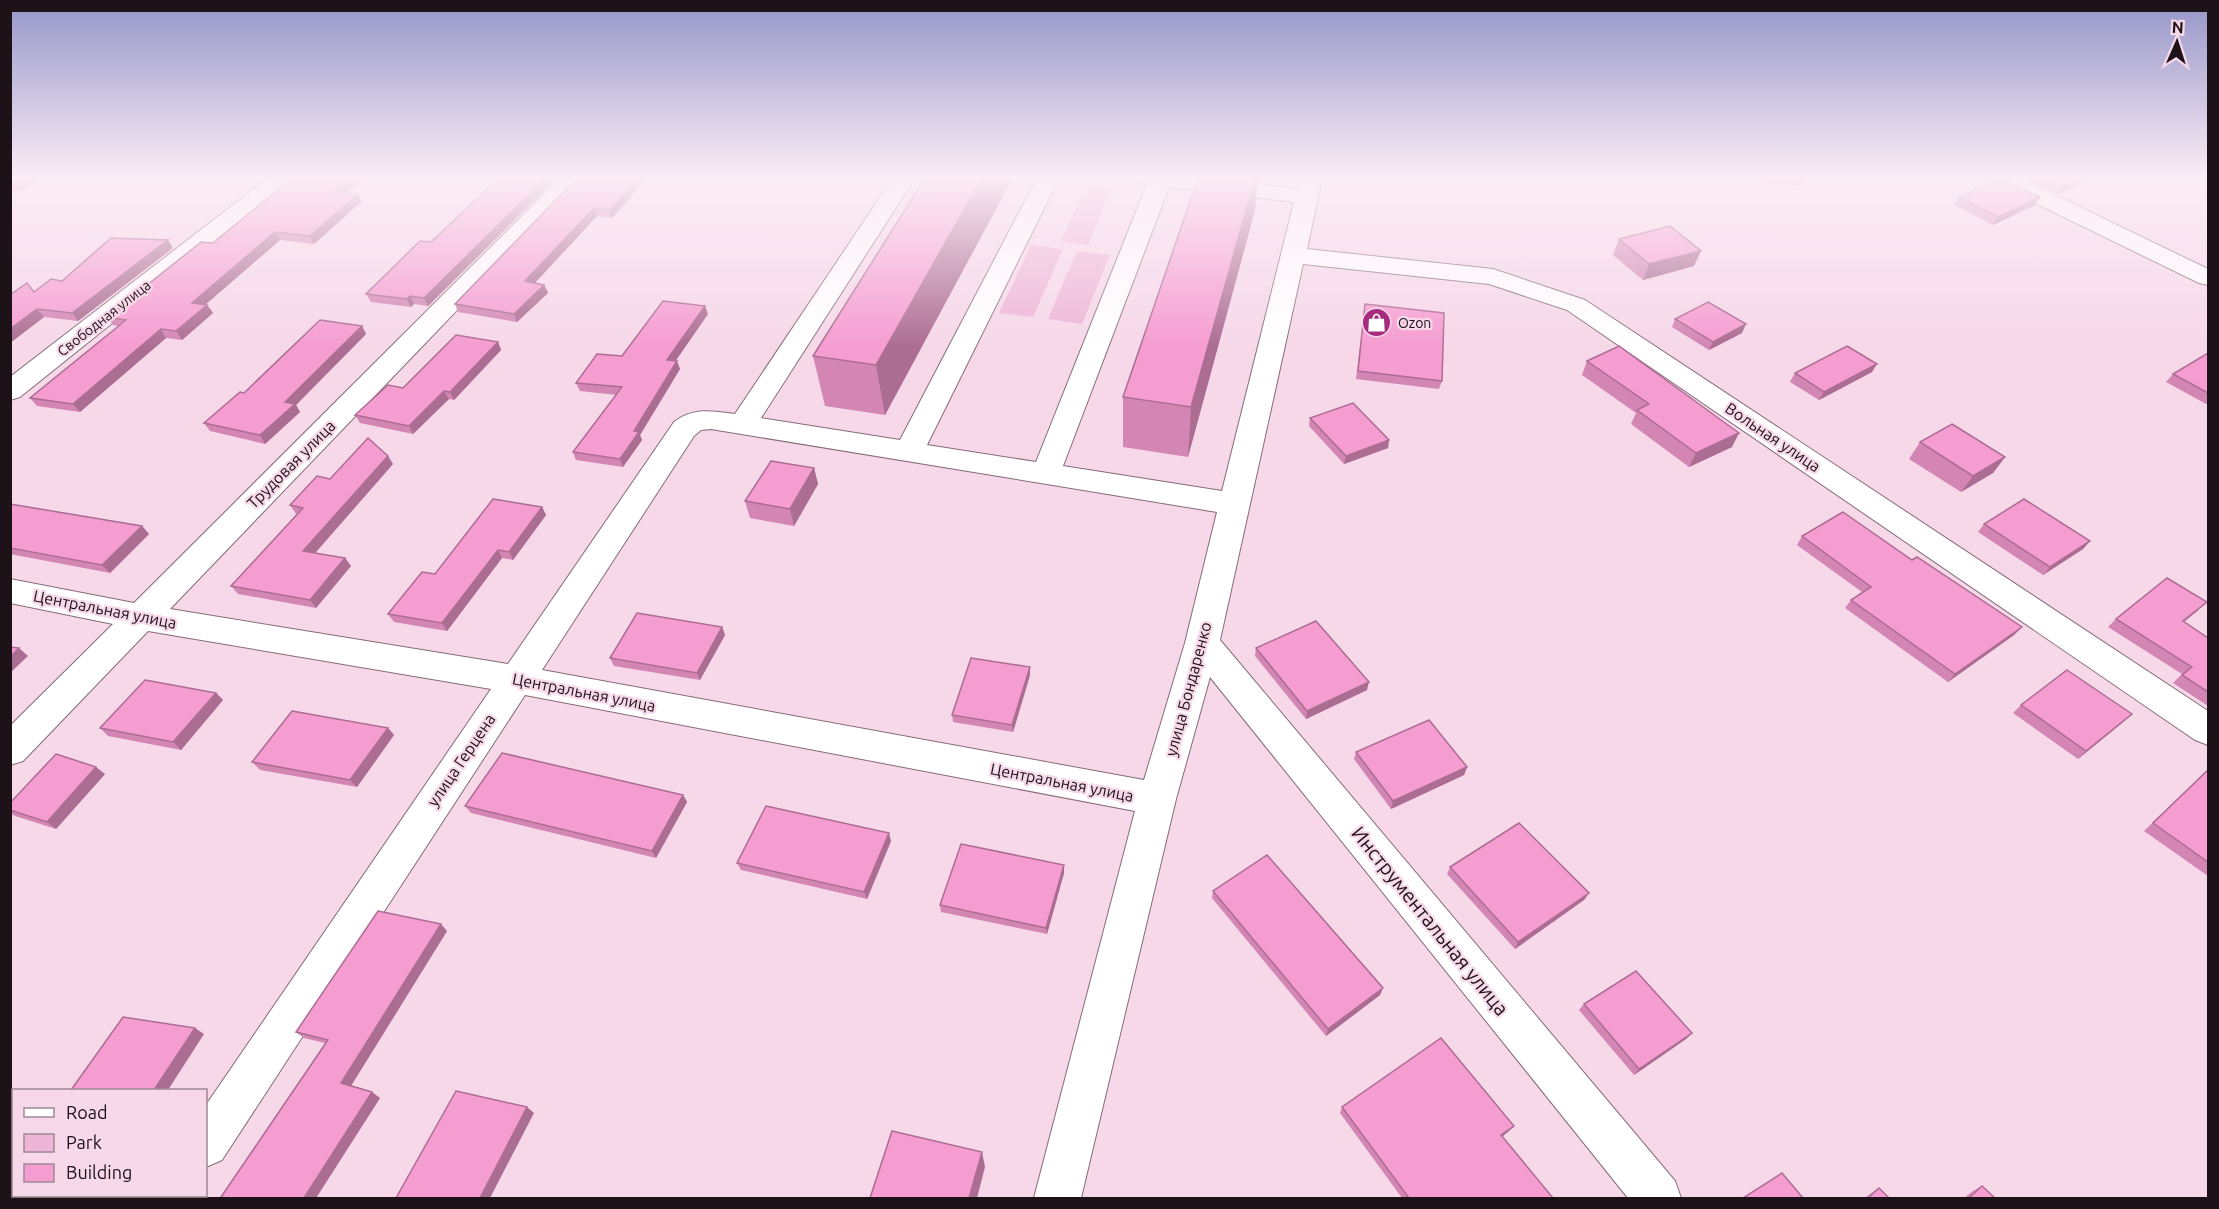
<svg xmlns="http://www.w3.org/2000/svg" width="2219" height="1209" font-family="Ubuntu,sans-serif">
  <style>
    .green { fill: #eeb5d6 }
    .lines { fill: none; stroke-linecap: round; stroke-linejoin: round }
    .minor-casing { stroke: #856b7a; stroke-width: 2 }
    .minor { fill: #fff; fill-rule: evenodd }
    .wall { fill: #d386b4 }
    .shaded-wall { fill: #ac6d92 }
    .building { fill: #f59cd1; stroke: #ac6d92; stroke-width: 1.5 }
    .labels { text-anchor: middle; stroke-width: 4.5; stroke-linejoin: round; paint-order: stroke }
    .far-street-label { font-size: 14px; fill: #1c1217; stroke: #f6d8e9 }
    .far-poi-label { font-size: 14px; fill: #1c1217; stroke: #f6d8e9; text-anchor: start }
    .street-label { font-size: 16px; fill: #1c1217; stroke: #f6d8e9 }
    .near-street-label { font-size: 20px; fill: #1c1217; stroke: #f6d8e9 }
  </style>
  <rect width="100%" height="100%" fill="#f6d8e9"/>
  <g class="green">
    <path d="M1088 182 1113 185 1088 245 1061 241Z"/>
    <path d="M1031 245 1063 249 1033 317 999 313Z"/>
    <path d="M1077 251 1110 255 1082 324 1048 319Z"/>
  </g>
  <g class="lines">
    <defs>
      <g id="minor">
        <path d="M268 178H293L20 397 10 400V377Z"/>
        <path d="M560 178H584L170 609 508 664 674 422C693 407 712 411 735 414L893 178H915L761 418 900 440 1037 178H1059L927 445 1036 462 1147 184 1141 183 1138 178H1204L1297 189 1300 178H1322L1307 249 1493 269 1585 300 2208 711V745L2195 740 1567 310 1489 284 1303 264 1220 640 1675 1181 1681 1198H1628L1210 677 1176 799 1081 1198H1034L1135 811 525 695 222 1160 206 1167V1105L491 689 148 631 23 761 10 765V726L113 624 10 603V579L134 603ZM1169 187 1294 202 1222 491 1063 466ZM711 429 1217 512 1185 643 1144 780 542 670 694 436 701 430Z"/>
        <path d="M1991 178H2020L2208 269V285L2199 283 1994 183Z"/>
        <path d="M146 1196H195L194 1198H146Z"/>
      </g>
    </defs>
    <use href="#minor" class="minor-casing"/>
    <use href="#minor" class="minor"/>
  </g>
  <g class="wall">
    <path d="M10 178 19 192 10 190Z"/>
    <path d="M292 178H365L347 192 358 194 362 201 314 244 280 240 205 305H207L213 313 182 340 166 338 80 412 37 406 30 398 118 326 113 325 107 317 213 243Z"/>
    <path d="M499 178H557L428 306 414 304 411 307 371 302 366 294 431 242Z"/>
    <path d="M577 178H647L612 218 597 216 535 283 544 285 548 293 517 322 458 312 455 304Z"/>
    <path d="M925 178H1009L1010 183 885 415 825 406 813 356Z"/>
    <path d="M1749 178H1808L1804 186 1751 181Z"/>
    <path d="M2023 178H2089L2088 180 2058 194Z"/>
    <path d="M1959 197H2040L2035 205 1993 225 1955 205Z"/>
    <path d="M1255 210 1188 457 1123 447V397Z"/>
    <path d="M1619 239 1694 266 1643 280 1613 255Z"/>
    <path d="M173 248 78 321 44 317 10 343 35 292 62 281Z"/>
    <path d="M1365 304 1442 381 1439 389 1356 379Z"/>
    <path d="M708 314 675 361 680 369 640 435 642 440 623 467 576 460 573 452 617 395 580 391 576 383 622 356Z"/>
    <path d="M1675 319 1742 333 1709 350 1672 327Z"/>
    <path d="M362 326 366 334 296 405 300 412 265 444 210 431 204 423 244 393Z"/>
    <path d="M498 342 501 350 454 400 449 399 413 434 360 423 355 415 403 388Z"/>
    <path d="M2208 353V405L2166 382 2173 374Z"/>
    <path d="M1587 361 1732 447 1689 467 1631 424 1636 413 1582 375Z"/>
    <path d="M1872 372 1819 400 1790 382 1795 373Z"/>
    <path d="M1310 418 1389 440 1388 448 1344 464 1309 426Z"/>
    <path d="M1920 442 2005 457 1993 473 1961 492 1909 459Z"/>
    <path d="M393 464 315 553 345 558 351 566 316 608 238 594 231 586 298 514H296L290 505 330 479Z"/>
    <path d="M814 468 818 484 794 526 750 518 745 501Z"/>
    <path d="M10 504 142 526 149 534 110 573 10 554Z"/>
    <path d="M542 507 546 515 513 560 502 558 447 631 394 622 388 614 435 574Z"/>
    <path d="M1984 524 2090 541 2083 549 2043 575 1978 532Z"/>
    <path d="M1802 536 1912 560 2022 627 2014 635 1948 682 1845 608 1851 600 1862 592 1797 545Z"/>
    <path d="M2199 610 2184 622 2208 638V706L2173 683 2182 674 2108 627 2116 619Z"/>
    <path d="M722 627 725 635 700 680 614 666 610 658Z"/>
    <path d="M1256 648 1367 690 1306 719 1255 656Z"/>
    <path d="M1030 667V675L1013 732 953 722 952 715Z"/>
    <path d="M216 693 223 700 181 750 108 736 100 728Z"/>
    <path d="M2021 705 2123 722 2078 759 2013 713Z"/>
    <path d="M388 728 394 735 357 787 260 770 252 762Z"/>
    <path d="M1356 752 1467 767 1464 775 1391 809 1354 759Z"/>
    <path d="M2208 769V876L2144 831Z"/>
    <path d="M105 774 56 829 15 816 10 813V803Z"/>
    <path d="M683 795 687 802 656 858 471 813 465 806Z"/>
    <path d="M891 841 867 899 741 870 737 863Z"/>
    <path d="M1064 865V873L1047 934 941 912 940 905Z"/>
    <path d="M1450 867 1589 893 1584 900 1515 949 1447 874Z"/>
    <path d="M1213 891 1380 995 1326 1036 1212 898Z"/>
    <path d="M447 931 351 1086 380 1098 316 1198H224L221 1197 325 1043 304 1038 296 1032Z"/>
    <path d="M1584 1004 1692 1033 1686 1039 1634 1075 1579 1010Z"/>
    <path d="M1342 1107 1509 1131 1502 1137 1553 1198H1402L1340 1113Z"/>
    <path d="M1982 1186 1995 1198H1964L1973 1191Z"/>
    <path d="M1879 1188 1889 1198H1865L1870 1194Z"/>
    <path d="M83 1196H100L98 1198Z"/>
  </g>
  <g class="shaded-wall">
    <path d="M22 178H40L19 192 13 184Z"/>
    <path d="M351 178H365L339 199 335 191Z"/>
    <path d="M546 178H557L428 306 424 298Z"/>
    <path d="M638 178H647L612 218 610 210Z"/>
    <path d="M982 178H1009L1010 183 885 415 876 365Z"/>
    <path d="M1255 178H1258L1255 210 1188 457 1191 407Z"/>
    <path d="M2081 178H2089L2088 180 2058 194 2063 186Z"/>
    <path d="M358 194 362 201 314 244 310 236Z"/>
    <path d="M2040 197 2035 205 1993 225 1998 217Z"/>
    <path d="M594 208 597 216 529 289 525 281Z"/>
    <path d="M275 232 280 240 198 311 192 303Z"/>
    <path d="M168 240 173 248 78 321 72 313Z"/>
    <path d="M1701 251 1694 266 1643 280 1649 264Z"/>
    <path d="M544 285 548 293 517 322 514 314Z"/>
    <path d="M410 296 414 304 411 307 407 299Z"/>
    <path d="M207 305 213 313 182 340 176 331Z"/>
    <path d="M705 306 708 314 670 369 667 360Z"/>
    <path d="M37 309 44 317 10 343V329Z"/>
    <path d="M1746 324 1742 333 1709 350 1713 342Z"/>
    <path d="M362 326 366 334 296 405 300 412 265 444 260 435 285 402Z"/>
    <path d="M161 329 166 338 80 412 73 404Z"/>
    <path d="M498 342 501 350 454 400 450 392Z"/>
    <path d="M677 361 680 369 640 435 642 440 623 467 620 459 634 431Z"/>
    <path d="M1877 364 1872 372 1819 400 1824 392Z"/>
    <path d="M444 391 449 399 413 434 409 426Z"/>
    <path d="M1739 433 1732 447 1689 467 1696 453Z"/>
    <path d="M1389 440 1388 448 1344 464 1346 456Z"/>
    <path d="M388 456 393 464 309 560 303 551Z"/>
    <path d="M2005 457 1993 473 1961 492 1973 476Z"/>
    <path d="M814 468 818 484 794 526 790 509Z"/>
    <path d="M542 507 546 515 513 560 509 552Z"/>
    <path d="M142 526 149 534 110 573 102 565Z"/>
    <path d="M2090 541 2083 549 2043 575 2050 567Z"/>
    <path d="M498 550 502 558 447 631 442 623Z"/>
    <path d="M345 558 351 566 316 608 310 600Z"/>
    <path d="M722 627 725 635 700 680 697 673Z"/>
    <path d="M2022 627 2014 635 1948 682 1955 674Z"/>
    <path d="M19 648 28 656 10 673V657Z"/>
    <path d="M1030 667V675L1013 732 1012 725Z"/>
    <path d="M1369 682 1367 690 1306 719 1307 711Z"/>
    <path d="M216 693 223 700 181 750 173 742Z"/>
    <path d="M2132 714 2123 722 2078 759 2086 751Z"/>
    <path d="M388 728 394 735 357 787 350 780Z"/>
    <path d="M96 767 105 774 56 829 47 822Z"/>
    <path d="M1467 767 1464 775 1391 809 1393 801Z"/>
    <path d="M683 795 687 802 656 858 652 851Z"/>
    <path d="M889 833 891 841 867 899 864 892Z"/>
    <path d="M1064 865V873L1047 934 1046 928Z"/>
    <path d="M1589 893 1584 900 1515 949 1518 942Z"/>
    <path d="M441 924 447 931 349 1089 341 1083Z"/>
    <path d="M1383 988 1380 995 1326 1036 1328 1029Z"/>
    <path d="M195 1028 204 1034 168 1090H154Z"/>
    <path d="M1692 1033 1686 1039 1634 1075 1639 1069Z"/>
    <path d="M372 1092 380 1098 316 1198H304Z"/>
    <path d="M527 1107 534 1113 490 1198H480Z"/>
    <path d="M1514 1126 1509 1131 1497 1141 1501 1135Z"/>
    <path d="M982 1152 985 1167 977 1198H969Z"/>
  </g>
  <g class="building">
    <path d="M10 178H22L13 184 10 183Z"/>
    <path d="M292 178H351L335 191 358 194 310 236 275 232 192 303 207 305 176 331 161 329 73 404 30 398 126 320 107 317 201 242 213 243Z"/>
    <path d="M499 178H546L424 298 410 296 407 299 366 294 420 241 431 242Z"/>
    <path d="M577 178H638L610 210 594 208 525 281 544 285 514 314 455 304Z"/>
    <path d="M925 178H982L876 365 813 356Z"/>
    <path d="M1198 178H1255L1191 407 1123 397Z"/>
    <path d="M2001 178 2040 197 1998 217 1959 197Z"/>
    <path d="M2045 178H2081L2063 186Z"/>
    <path d="M1670 226 1701 251 1649 264 1619 239Z"/>
    <path d="M111 238 168 240 72 313 37 309 10 329V295L27 283 34 292 51 279 62 281Z"/>
    <path d="M663 301 705 306 667 360 677 361 634 431 639 432 620 459 573 452 622 387 576 383 597 354 622 356Z"/>
    <path d="M1708 302 1746 324 1713 342 1675 319Z"/>
    <path d="M1365 304 1444 313 1442 381 1358 371Z"/>
    <path d="M320 320 362 326 285 402 295 404 260 435 204 423 240 392 244 393Z"/>
    <path d="M456 335 498 342 450 392 444 391 409 426 355 415 388 385 403 388Z"/>
    <path d="M1619 346 1739 433 1696 453 1637 410 1649 404 1587 361Z"/>
    <path d="M1847 346 1877 364 1824 392 1795 373Z"/>
    <path d="M2208 353V393L2173 374Z"/>
    <path d="M1353 403 1389 440 1346 456 1310 418Z"/>
    <path d="M1952 424 2005 457 1973 476 1920 442Z"/>
    <path d="M368 438 388 456 303 551 345 558 310 600 231 586 303 508 290 505 317 476 330 479Z"/>
    <path d="M771 461 814 468 790 509 745 501Z"/>
    <path d="M493 499 542 507 509 552 498 550 442 623 388 614 422 572 435 574Z"/>
    <path d="M2024 499 2090 541 2050 567 1984 524Z"/>
    <path d="M10 504 142 526 102 565 10 548Z"/>
    <path d="M1843 512 1912 560 1917 557 2022 627 1955 674 1851 600 1871 587 1802 536Z"/>
    <path d="M2167 578 2207 602 2183 621 2208 638V692L2182 675 2192 667 2116 619Z"/>
    <path d="M637 613 722 627 697 673 610 658Z"/>
    <path d="M1316 621 1369 682 1307 711 1256 648Z"/>
    <path d="M10 647 19 648 10 657Z"/>
    <path d="M971 658 1030 667 1012 725 952 715Z"/>
    <path d="M2067 670 2132 714 2086 751 2021 705Z"/>
    <path d="M145 680 216 693 173 742 100 728Z"/>
    <path d="M292 711 388 728 350 780 252 762Z"/>
    <path d="M1429 720 1467 767 1393 801 1356 752Z"/>
    <path d="M502 753 683 795 652 851 465 806Z"/>
    <path d="M56 754 96 767 47 822 10 810V803Z"/>
    <path d="M2208 770V862L2153 823Z"/>
    <path d="M766 806 889 833 864 892 737 863Z"/>
    <path d="M1519 823 1589 893 1518 942 1450 867Z"/>
    <path d="M961 844 1064 865 1046 928 940 905Z"/>
    <path d="M1267 855 1383 988 1328 1029 1213 891Z"/>
    <path d="M378 911 441 924 341 1083 372 1092 304 1198H226L221 1197 328 1040 296 1032Z"/>
    <path d="M1636 971 1692 1033 1639 1069 1584 1004Z"/>
    <path d="M123 1017 195 1028 154 1090H71Z"/>
    <path d="M1441 1038 1514 1126 1501 1135 1553 1198H1409L1342 1107Z"/>
    <path d="M456 1091 527 1107 480 1198H396Z"/>
    <path d="M892 1131 982 1152 969 1198H870Z"/>
    <path d="M14 1173V1180H10V1177Z"/>
    <path d="M1782 1173 1803 1198H1743Z"/>
    <path d="M1982 1186 1995 1198H1969Z"/>
    <path d="M1879 1188 1889 1198H1868Z"/>
  </g>
  <linearGradient id="sky" x2="0" y2="1"><stop stop-color="#9595c8"/><stop offset="0.51" stop-color="#fbedf5"/><stop offset="1" stop-color="#fbedf5" stop-opacity="0"/></linearGradient>
  <rect width="2219" height="347" fill="url(#sky)"/>
  <defs>
    <symbol id="shop-disc" viewBox="-11 -11 22 22"><circle r="9.5" fill="#a72b7f" stroke="#f6d8e9"/><path d="M-5-2.5h2.3a2.7 3.5 0 0 1 5.4 0H5L5.5 6h-11ZM-1.5-2.5h3a1.5 2.3 0 0 0-3 0Z" fill="#fff"/></symbol>
  </defs>
  <g fill-rule="evenodd">
    <use href="#shop-disc" x="1360" y="306" width="33" height="33"/>
  </g>
  <g class="labels">
    <g class="far-street-label">
      <text transform="translate(104 318) rotate(-38)" y="5">Свободная улица</text>
    </g>
    <g class="far-poi-label">
      <text x="1398" y="328">Ozon</text>
    </g>
    <g class="street-label">
      <text transform="translate(1773 437) rotate(34)" y="6">Вольная улица</text>
      <text transform="translate(291 464) rotate(-45)" y="6">Трудовая улица</text>
      <text transform="translate(105 609) rotate(11)" y="6">Центральная улица</text>
      <text transform="translate(1188 689) rotate(-75)" y="6">улица Бондаренко</text>
      <text transform="translate(584 692) rotate(11)" y="6">Центральная улица</text>
      <text transform="translate(461 760) rotate(-56)" y="6">улица Герцена</text>
      <text transform="translate(1062 782) rotate(11)" y="6">Центральная улица</text>
    </g>
    <g class="near-street-label">
      <text transform="translate(1430 921) rotate(51)" y="7">Инструментальная улица</text>
    </g>
  </g>
  <rect width="2219" height="1209" fill="none" stroke="#1c1217" stroke-width="24"/>
  <rect x="12" y="1089" width="195" height="108" fill="#f6d8e9" stroke="#9f8995" stroke-width="1.5"/>
  <rect x="24" y="1108" width="30" height="9" fill="#ffffff" stroke="#9f8995" stroke-width="1.5"/>
  <text x="66" y="1119" font-size="18" fill="#1c1217">Road</text>
  <rect x="24" y="1134" width="30" height="18" fill="#eeb5d6" stroke="#9f8995" stroke-width="1.5"/>
  <text x="66" y="1149" font-size="18" fill="#1c1217">Park</text>
  <rect x="24" y="1164" width="30" height="18" fill="#f59cd1" stroke="#9f8995" stroke-width="1.5"/>
  <text x="66" y="1179" font-size="18" fill="#1c1217">Building</text>
  <g transform="translate(2177 42) rotate(3)" stroke="#f6d8e9" stroke-width="4.5" paint-order="stroke">
  <path d="M0-4.5L10 22L0 15L-10 22Z" fill="#1c1217"/>
  <text y="-9" font-size="16" font-weight="bold" text-anchor="middle" fill="#1c1217">N</text>
  </g>
</svg>
